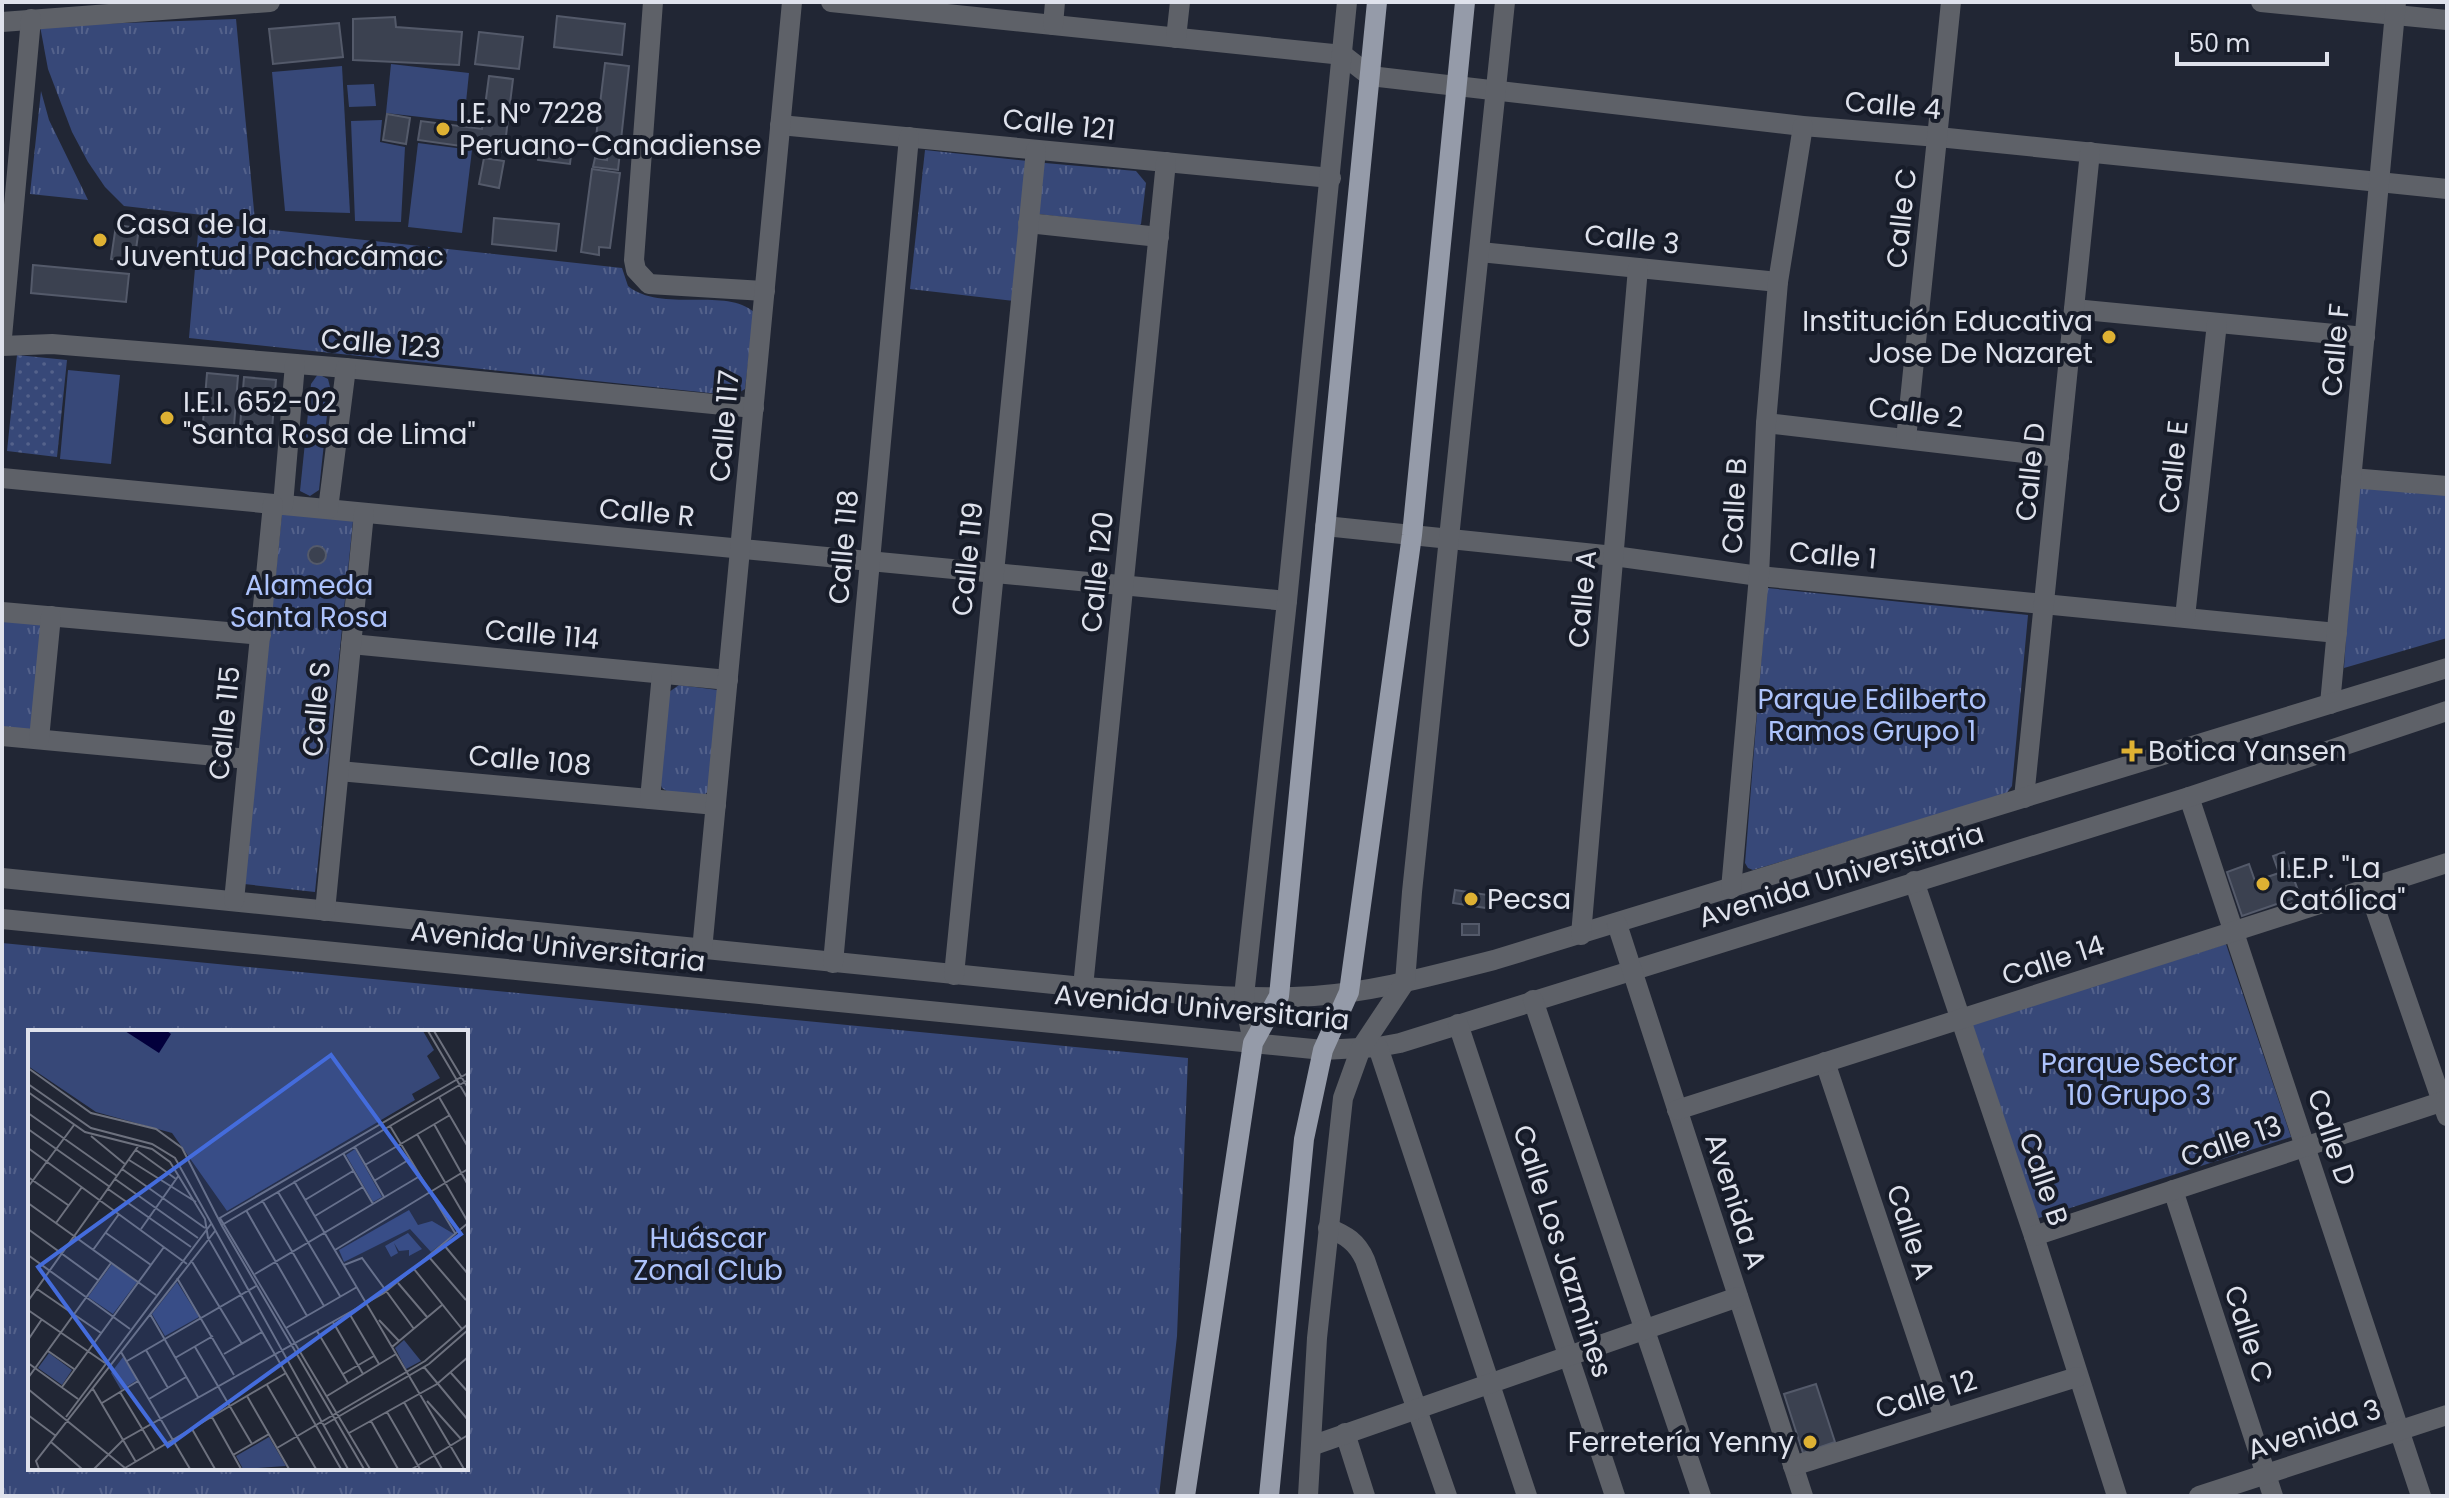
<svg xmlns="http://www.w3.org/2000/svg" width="2449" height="1498" font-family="Poppins,sans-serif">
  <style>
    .grass { fill: #374878 }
    .park { fill: url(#park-tufts); fill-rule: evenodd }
    .garden { fill: url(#garden-dots) }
    .building { fill: #3b4150; stroke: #545a6a; stroke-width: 2 }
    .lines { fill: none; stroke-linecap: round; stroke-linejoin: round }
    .minor { stroke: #5e6168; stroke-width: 20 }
    .major { stroke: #959ba9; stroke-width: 20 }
    .poi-dot { fill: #deb133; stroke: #171c29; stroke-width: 3 }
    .labels { text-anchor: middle; stroke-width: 8; stroke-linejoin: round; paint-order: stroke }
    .street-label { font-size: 28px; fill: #dfe2ec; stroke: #171c29 }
    .poi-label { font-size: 28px; fill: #dfe2ec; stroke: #171c29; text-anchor: start }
    .park-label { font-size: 28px; fill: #adc3fc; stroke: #171c29 }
    .inset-road { fill: none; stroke: #6d717e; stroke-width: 2 }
    .view { fill: #446cdc; fill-opacity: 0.15; stroke: #446cdc; stroke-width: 4 }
    .inset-edge { fill: none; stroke: #dfe2ec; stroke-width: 4 }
  </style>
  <defs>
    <pattern id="park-tufts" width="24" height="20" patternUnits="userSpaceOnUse" patternTransform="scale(2)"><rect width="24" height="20" fill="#374878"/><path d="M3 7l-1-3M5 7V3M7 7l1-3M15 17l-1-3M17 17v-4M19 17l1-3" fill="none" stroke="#54628b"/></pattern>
    <pattern id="garden-dots" width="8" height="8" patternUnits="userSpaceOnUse" patternTransform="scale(2)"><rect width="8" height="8" fill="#374878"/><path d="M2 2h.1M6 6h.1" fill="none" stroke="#54628b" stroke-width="1.8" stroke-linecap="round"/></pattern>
  </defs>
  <rect width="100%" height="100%" fill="#212634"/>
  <g class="grass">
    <path d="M391 64 469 73 464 122 386 113Z"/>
    <path d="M342 66 350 213 285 211 272 72Z"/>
    <path d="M374 84 376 106 349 107 347 85Z"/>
    <path d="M382 120 380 142 405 147 401 222 355 221 351 121Z"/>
    <path d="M418 143 472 150 462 233 408 227Z"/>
    <path d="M68 370 120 375 111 464 60 459Z"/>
    <path d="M318 374 328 379 330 387 319 490 310 496 300 491 311 384Z"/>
  </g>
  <g class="park">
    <path d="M236 19 255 221 124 206 105 187 88 162 72 132 48 69 40 26Z"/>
    <path d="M41 91 49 120 88 200 30 194Z"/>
    <path d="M925 150 1028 161 1014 301 910 289Z"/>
    <path d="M1045 163 1136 171 1146 183 1141 224 1139 226 1038 214 1040 165Z"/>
    <path d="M199 222 622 268 628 286C661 313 725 287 754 312L745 389 735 395 719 394 189 338Z"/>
    <path d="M2356 485 2447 494V638L2344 668Z"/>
    <path d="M282 513 353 521 315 892 244 884Z"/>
    <path d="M1767 588 2028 615 2012 786 2006 794 1753 870 1748 868 1745 863Z"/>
    <path d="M2 616 42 621 31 730 2 728Z"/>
    <path d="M679 685 718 690 710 790 704 795 668 792 662 788 660 783 669 692Z"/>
    <path d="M2 943 1188 1058 1177 1336 1159 1496H2ZM30 1032H466V1468H30Z"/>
    <path d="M2226 944 2291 1137 2030 1221 1968 1025Z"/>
  </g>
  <path class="garden" d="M17 355 67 360 57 457 7 451Z"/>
  <g class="building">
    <path d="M557 16 625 24 622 55 554 47Z"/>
    <path d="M395 17 396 27 462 32 459 65 353 60V19Z"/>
    <path d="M339 23 343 57 273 64 269 29Z"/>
    <path d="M479 32 523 37 519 69 475 64Z"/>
    <path d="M605 63 629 66 621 140 596 137Z"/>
    <path d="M489 76 513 79 504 152 418 140 421 121 482 129Z"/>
    <path d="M387 114 410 118 406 144 383 140Z"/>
    <path d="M609 141 621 143 618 170 593 167 595 158 607 160Z"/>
    <path d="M540 142 572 146 570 164 538 160Z"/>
    <path d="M484 158 504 161 499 188 479 184Z"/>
    <path d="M592 169 620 173 610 248 599 247V255L581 252Z"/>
    <path d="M494 218 559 224 556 251 492 244Z"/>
    <path d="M116 225 139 228 134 263 111 259Z"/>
    <path d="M33 265 129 274 126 302 31 293Z"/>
    <path d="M207 373 238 376 233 438 202 435Z"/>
    <path d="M244 377 276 380 271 442 239 439Z"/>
    <circle cx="317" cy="555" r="9"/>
    <path d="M2284 852 2300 896 2242 916 2227 872 2249 864 2255 881 2279 873 2273 856Z"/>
    <path d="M1455 890 1488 895 1486 908 1453 903Z"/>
    <rect x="1462" y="924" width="17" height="11"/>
    <path d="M1816 1384 1835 1442 1803 1453 1784 1394Z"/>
  </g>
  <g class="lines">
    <g class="minor">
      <path d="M653 2 634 260 636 270 649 284 765 291"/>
      <path d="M831 2 1343 55 1370 76 1803 126 1938 137 2447 189"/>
      <path d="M2261 2 2447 20"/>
      <path d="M2 22 270 2"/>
      <path d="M1053 25 1055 2"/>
      <path d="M1176 38 1180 2"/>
      <path d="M780 125 1331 178"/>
      <path d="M1028 223 1159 237"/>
      <path d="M1480 252 1778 282"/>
      <path d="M2074 309 2365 337"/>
      <path d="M2 337 31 19"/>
      <path d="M2 346 52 344 346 368 754 408"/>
      <path d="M1766 423 2059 457"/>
      <path d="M1906 439 1951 2"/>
      <path d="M2 478 1287 601"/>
      <path d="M2351 478 2447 486"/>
      <path d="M283 505 295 364"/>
      <path d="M328 509 346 368"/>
      <path d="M1325 526 1614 556 1759 576 2337 633"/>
      <path d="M2 612 261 635"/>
      <path d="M2185 617 2217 323"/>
      <path d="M351 644 728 680"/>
      <path d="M2330 704 2396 2"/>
      <path d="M2 736 248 759"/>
      <path d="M39 739 51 616"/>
      <path d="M339 771 716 805"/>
      <path d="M2189 797 2421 1496"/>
      <path d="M2024 798 2090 152"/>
      <path d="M650 799 662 674"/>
      <path d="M2 878 1083 987C1159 991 1238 1001 1314 996 1375 992 1434 975 1494 960L2447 668"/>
      <path d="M1914 881 2034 1236 2117 1496"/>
      <path d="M2368 888 2447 1116"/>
      <path d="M1731 889 1759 576 1766 423 1778 282 1803 126"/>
      <path d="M234 901 273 504"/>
      <path d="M325 911 364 513"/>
      <path d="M2 919 1323 1050 1378 1047 1400 1043 2189 797 2447 711"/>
      <path d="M1617 924 1803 1496"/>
      <path d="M1581 935 1638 268"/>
      <path d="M702 950 792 2"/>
      <path d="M833 963 909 137"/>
      <path d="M954 975 1036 150"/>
      <path d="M1083 987 1166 162"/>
      <path d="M1533 1000 1701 1496"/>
      <path d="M1458 1024 1615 1496"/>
      <path d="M1253 1043 1244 996 1287 601 1347 2"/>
      <path d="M1378 1047 1527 1496"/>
      <path d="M1825 1062 1944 1418"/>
      <path d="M1677 1110 2447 863"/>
      <path d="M2173 1190 2273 1496"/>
      <path d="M1328 1228C1346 1235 1357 1242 1365 1260L1447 1496"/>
      <path d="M2034 1236 2447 1100"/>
      <path d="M1345 1433 1365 1496"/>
      <path d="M1311 1446 1738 1297"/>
      <path d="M1793 1466 2077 1377"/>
      <path d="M1308 1496 1317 1338 1343 1098 1361 1048 1405 982 1412 892 1505 2"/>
      <path d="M2199 1496 2447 1415"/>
    </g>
    <g class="major">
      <path d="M1185 1496 1253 1043 1279 996 1377 2"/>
      <path d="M1269 1496 1304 1139 1323 1050 1349 992 1412 535 1465 2"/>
    </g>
  </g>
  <g class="poi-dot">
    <circle cx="443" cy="129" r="8"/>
    <circle cx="100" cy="240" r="8"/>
    <circle cx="2109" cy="337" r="8"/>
    <circle cx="167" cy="418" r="8"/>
    <path d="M2128 739h8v8h8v8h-8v8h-8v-8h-8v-8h8z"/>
    <circle cx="2263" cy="884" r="8"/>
    <circle cx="1471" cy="899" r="8"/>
    <circle cx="1810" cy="1442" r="8"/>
  </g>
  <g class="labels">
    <g class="street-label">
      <text transform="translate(1893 105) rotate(5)" y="10">Calle 4</text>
      <text transform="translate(1059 124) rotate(6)" y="10">Calle 121</text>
      <text transform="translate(1901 218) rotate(-84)" y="10">Calle C</text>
      <text transform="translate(1632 239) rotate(6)" y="10">Calle 3</text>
      <text transform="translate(381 343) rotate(5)" y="10">Calle 123</text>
      <text transform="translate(2335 350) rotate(-85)" y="10">Calle F</text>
      <text transform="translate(1916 412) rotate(7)" y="10">Calle 2</text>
      <text transform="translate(724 426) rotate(-85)" y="10">Calle 117</text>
      <text transform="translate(2173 467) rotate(-84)" y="10">Calle E</text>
      <text transform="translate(2030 472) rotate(-84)" y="10">Calle D</text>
      <text transform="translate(1734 506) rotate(-87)" y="10">Calle B</text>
      <text transform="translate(647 512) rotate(5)" y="10">Calle R</text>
      <text transform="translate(843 547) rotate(-85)" y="10">Calle 118</text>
      <text transform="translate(1833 555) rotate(5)" y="10">Calle 1</text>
      <text transform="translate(967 559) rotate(-84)" y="10">Calle 119</text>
      <text transform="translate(1097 572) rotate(-84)" y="10">Calle 120</text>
      <text transform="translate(1582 599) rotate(-85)" y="10">Calle A</text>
      <text transform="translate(542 634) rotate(5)" y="10">Calle 114</text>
      <text transform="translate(316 709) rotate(-85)" y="10">Calle S</text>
      <text transform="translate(224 723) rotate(-84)" y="10">Calle 115</text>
      <text transform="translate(530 760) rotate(5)" y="10">Calle 108</text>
      <text transform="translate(1841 875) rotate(-17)" y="10">Avenida Universitaria</text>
      <text transform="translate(558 946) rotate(6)" y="10">Avenida Universitaria</text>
      <text transform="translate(2053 960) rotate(-18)" y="10">Calle 14</text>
      <text transform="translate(1202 1007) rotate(5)" y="10">Avenida Universitaria</text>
      <text transform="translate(2332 1137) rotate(72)" y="10">Calle D</text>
      <text transform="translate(2231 1141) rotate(-19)" y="10">Calle 13</text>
      <text transform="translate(2044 1179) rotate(71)" y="10">Calle B</text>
      <text transform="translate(1736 1201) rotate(72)" y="10">Avenida A</text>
      <text transform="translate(1911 1232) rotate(72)" y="10">Calle A</text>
      <text transform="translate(1563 1251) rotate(72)" y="10">Calle Los Jazmines</text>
      <text transform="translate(2249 1334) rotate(72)" y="10">Calle C</text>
      <text transform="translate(1926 1394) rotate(-17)" y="10">Calle 12</text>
      <text transform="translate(2314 1429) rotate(-18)" y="10">Avenida 3</text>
    </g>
    <g class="poi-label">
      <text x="459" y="123">I.E. N° 7228<tspan x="459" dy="32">Peruano-Canadiense</tspan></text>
      <text x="116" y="234">Casa de la<tspan x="116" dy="32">Juventud Pachacámac</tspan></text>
      <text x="2093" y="331" text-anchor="end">Institución Educativa<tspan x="2093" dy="32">Jose De Nazaret</tspan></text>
      <text x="183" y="412">I.E.I. 652-02<tspan x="183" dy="32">"Santa Rosa de Lima"</tspan></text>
      <text x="2148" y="761">Botica Yansen</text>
      <text x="2279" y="878">I.E.P. "La<tspan x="2279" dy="32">Católica"</tspan></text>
      <text x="1487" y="909">Pecsa</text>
      <text x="1794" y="1452" text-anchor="end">Ferretería Yenny</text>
    </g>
    <g class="park-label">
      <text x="309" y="595">Alameda<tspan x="309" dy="32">Santa Rosa</tspan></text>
      <text x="1872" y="709">Parque Edilberto<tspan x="1872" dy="32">Ramos Grupo 1</tspan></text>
      <text x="2139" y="1073">Parque Sector<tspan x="2139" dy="32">10 Grupo 3</tspan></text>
      <text x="708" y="1248">Huáscar<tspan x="708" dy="32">Zonal Club</tspan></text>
    </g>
  </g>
  <g transform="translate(28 1030)">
    <rect width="440" height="440" fill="#212634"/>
    <path d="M380 203 394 219 381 226V220L371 221 366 213 370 223 363 227 357 216Z" fill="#374878"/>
    <path d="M0 1H395L406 20 399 26 412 48 384 64 387 70 199 181 144 103 68 82 0 36ZM327 119 354 167 345 172 318 125ZM381 180 390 195 404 191 426 204 403 222 382 199 316 232 311 220ZM84 234 109 252 85 284 60 267ZM149 252 171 287 137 306 124 284ZM21 323 44 340 34 355 10 338ZM95 327 109 350 93 360 83 343ZM241 407 258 436 215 439 208 426Z" fill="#374878"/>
    <path d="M376 310 393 331 378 339 367 318Z" fill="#374878"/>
    <path d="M97 1H139L143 4 131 23Z" fill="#03003c"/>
    <path class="inset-road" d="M400 1 440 69M406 1 440 58M0 38 63 83 128 99 154 118 194 196 336 439M0 54 63 98 124 114 147 128 320 439M0 62 57 102 124 119 142 132 177 189 180 208 313 439M411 67 440 117M0 83 89 146M406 94 440 155M362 96 427 203M0 99 82 157M389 104 440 192M63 106 98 135M327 117 356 167M0 118 159 234M108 120 148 149M315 123 345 174M101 130 168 172M337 135 422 85M94 139 177 198M0 147 40 175M87 149 170 208M266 151 436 439M346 151 382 129M0 157 46 95M80 159 163 217M250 162 312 266M234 170 296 276M277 170 325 141M0 173 128 265M218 180 279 286M287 186 335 157M192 188 342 439M190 189 440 43M28 193 54 157M194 195 440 50M0 199 70 250M113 199 151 145M78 203 123 235M416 215 440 244M65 220 91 184M307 220 440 139M0 225 102 299M401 227 438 270M163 230 214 314M316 235 334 228 386 299M386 239 434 299M227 244 392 146M149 248 206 345M370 253 399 287M9 259 73 303M0 271 111 115M0 280 77 333M321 283 351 334M122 284 170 367M351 290 371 311M305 292 335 344M258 298 329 257M289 301 320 353M0 310 14 289M167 317 224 414M364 317 414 275M118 320 140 358M20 321 46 339M93 322 162 439M196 324 234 302M147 328 185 306M99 331 228 256M0 333 50 369M396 337 440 390M423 343 440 362M315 344 346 326M0 348 83 233M239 355 288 439M34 357 136 217M0 359 97 438M65 359 108 432M92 362 127 420M219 366 261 439M299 366 368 324M121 369 158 347M399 371 433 409M376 372 414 439M74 373 110 351M359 382 392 439M0 385 28 406M38 387 183 194M184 387 213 439M343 391 370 439M296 395 401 334 440 300M164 399 187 439M321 403 409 354 440 327M23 412 54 439M249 418 397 331 440 294M205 425 241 404M97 438 258 343M11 439 8 431 187 201M66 439 95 410 356 263 440 193M384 439 440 405"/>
    <path class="view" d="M303 25 433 204 140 416 10 237Z"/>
    <rect width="440" height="440" class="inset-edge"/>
  </g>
  <rect width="2449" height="1498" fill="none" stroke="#dfe2ec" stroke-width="8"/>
  <path d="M2177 52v12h150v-12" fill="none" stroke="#dfe2ec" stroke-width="4"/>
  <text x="2189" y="52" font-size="24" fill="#dfe2ec" stroke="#171c29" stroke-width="6" paint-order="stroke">50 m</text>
</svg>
